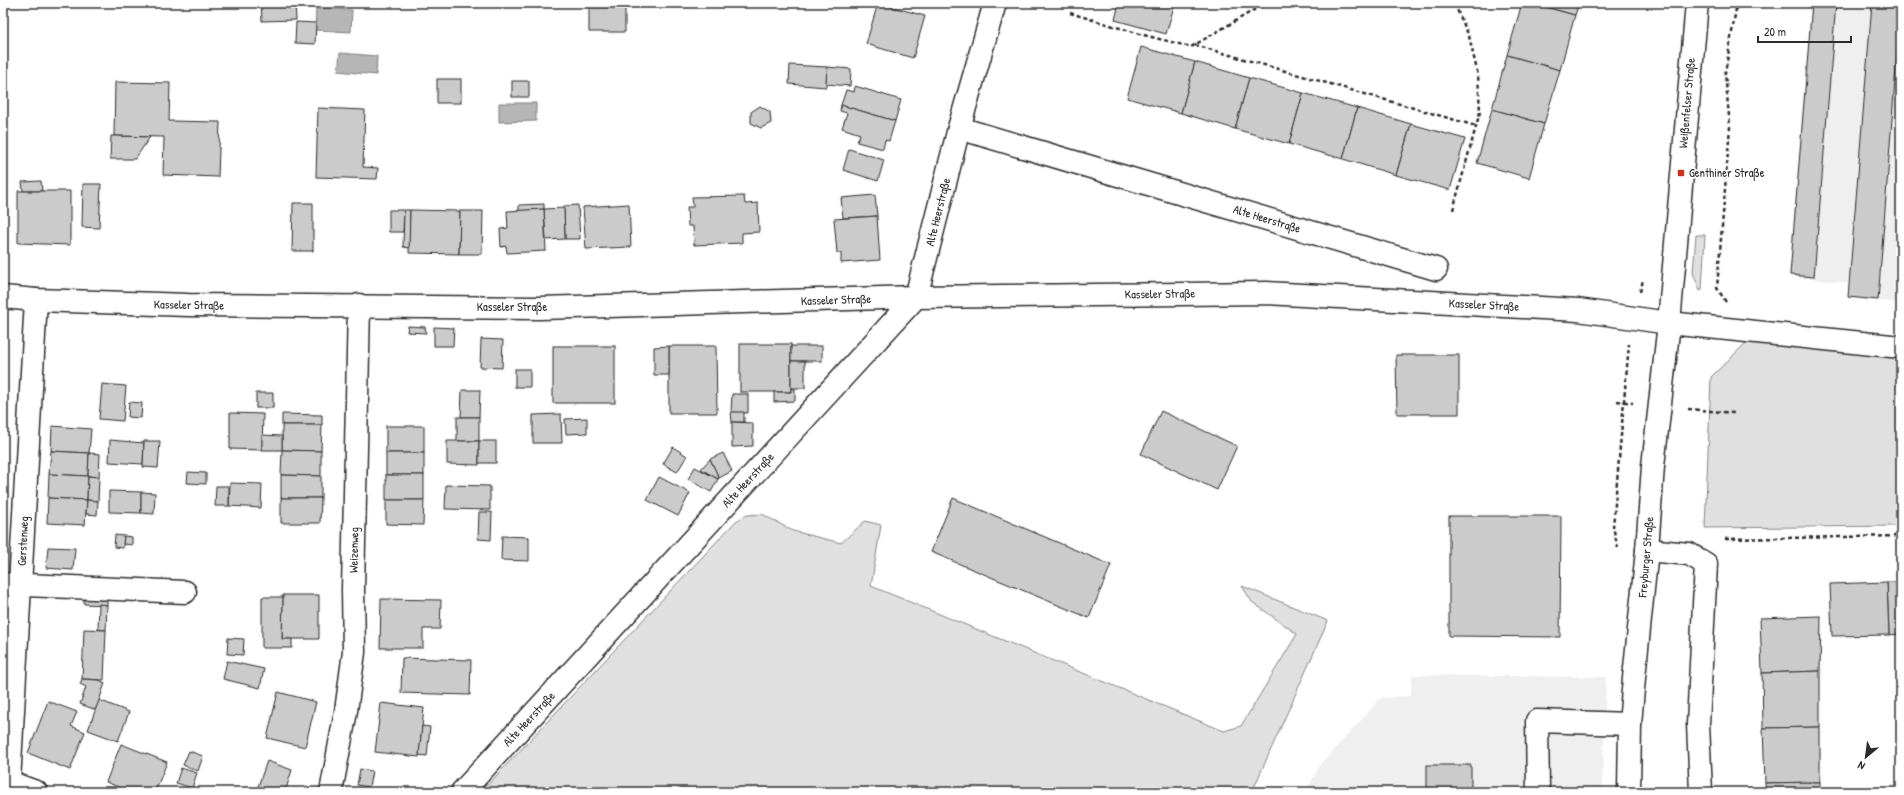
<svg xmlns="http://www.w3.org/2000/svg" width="1904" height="795" font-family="'Patrick Hand',sans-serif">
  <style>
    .built { fill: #efefef }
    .green { fill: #e0e0e0; stroke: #868686 }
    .water { fill: #b6b6b6; stroke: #7e7e7e }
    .building { fill: #cbcbcb; stroke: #2b2b2b }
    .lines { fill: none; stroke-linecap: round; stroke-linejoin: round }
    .minor-casing { stroke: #2b2b2b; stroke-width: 25 }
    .path { stroke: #2b2b2b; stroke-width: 2.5; stroke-dasharray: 4 3; stroke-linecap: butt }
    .minor { stroke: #fff; stroke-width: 22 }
    .poi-dot { fill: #c8321e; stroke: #fff; stroke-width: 1.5 }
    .labels { text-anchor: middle; stroke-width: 3; stroke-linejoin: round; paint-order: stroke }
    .street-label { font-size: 12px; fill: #2b2b2b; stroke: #fff }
    .poi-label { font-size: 12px; fill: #2b2b2b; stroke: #fff; text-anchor: start }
  </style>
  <rect width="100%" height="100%" fill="#fff"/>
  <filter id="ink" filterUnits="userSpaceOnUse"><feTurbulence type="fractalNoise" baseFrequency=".025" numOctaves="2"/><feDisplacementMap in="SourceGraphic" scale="8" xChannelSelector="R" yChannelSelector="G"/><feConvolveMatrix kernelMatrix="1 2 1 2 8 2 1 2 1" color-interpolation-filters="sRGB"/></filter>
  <g filter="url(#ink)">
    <g class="built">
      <path d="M1811 3H1901V303L1848 298V283L1789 276Z"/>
      <path d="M1412 675 1606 677 1602 792H1306L1320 765 1381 698 1411 696Z"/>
    </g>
    <g class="green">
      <path d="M1696 235H1705L1702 290 1700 291 1693 273Z"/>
      <path d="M1749 340 1901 359V526L1705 528 1711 377Z"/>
      <path d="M762 514 793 531 841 543 865 521 881 525 871 586 1224 731 1241 726 1297 634 1252 602 1242 586 1328 621 1252 792H528L517 787 512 792H481L736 521 747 515Z"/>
    </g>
    <g class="water">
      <path d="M316 8 352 10 351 32 315 30Z"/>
      <path d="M340 53 377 56 376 75 338 71Z"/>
      <path d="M499 103H536V121L499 122Z"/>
    </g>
    <g class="building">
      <path d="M261 3H295L296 20 262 21Z"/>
      <path d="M878 3 925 16 913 58 866 44Z"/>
      <path d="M1119 3H1175L1166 34 1115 20Z"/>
      <path d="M1522 3H1531L1575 15 1560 70 1507 55Z"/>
      <path d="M1531 3H1579L1575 15Z"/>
      <path d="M1812 3H1836L1814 277 1790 275Z"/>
      <path d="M1872 3H1901L1878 300 1848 297Z"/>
      <path d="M589 7 625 8V32H589Z"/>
      <path d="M296 22 316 23 315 44 295 43Z"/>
      <path d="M1141 47 1195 62 1181 113 1127 98Z"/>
      <path d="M1507 55 1560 70 1544 124 1492 109Z"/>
      <path d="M1195 62 1249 78 1235 129 1181 113Z"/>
      <path d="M790 65 827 67 826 87 789 84Z"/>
      <path d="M827 67 851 69 850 86 826 84Z"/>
      <path d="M1249 78 1303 93 1289 144 1235 129Z"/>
      <rect x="437" y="79" width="24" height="24"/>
      <rect x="512" y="81" width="17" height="16"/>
      <path d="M115 82 170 83 169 121 220 122 218 177 163 175 164 137 114 136Z"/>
      <path d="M855 86 901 100 895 121 841 105 846 90 854 92Z"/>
      <path d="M1303 93 1357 108 1343 159 1289 144Z"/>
      <path d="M841 105 895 121 889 141 885 140 883 149 857 142 860 134 842 128 847 113 840 111Z"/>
      <path d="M760 106 770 112 771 123 761 128 751 123V112Z"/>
      <path d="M318 108 365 110 363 167 378 168 377 179 316 177Z"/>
      <path d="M1357 108 1411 124 1396 175 1343 159Z"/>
      <path d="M1492 109 1544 124 1529 178 1477 163Z"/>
      <path d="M1411 124 1465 139 1450 190 1396 175Z"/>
      <path d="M111 136H114L150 137 135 159H110Z"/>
      <path d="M849 149 884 160 878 181 843 170Z"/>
      <path d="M41 181 42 191H23L22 182Z"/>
      <path d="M83 184H101L99 228 82 227Z"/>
      <path d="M18 191H70V245L18 243Z"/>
      <path d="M875 195 877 216 843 218 841 198Z"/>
      <path d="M744 196 745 204 758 203 759 232 742 233V243L694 245 693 226H688L687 207H693L692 197Z"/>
      <path d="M293 203H313V251H292Z"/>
      <path d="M544 204V209L519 211V205Z"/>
      <path d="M629 204 631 247 586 249 583 207Z"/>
      <path d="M578 205 580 239H565L564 206Z"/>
      <path d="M564 208 565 239 546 240 544 209Z"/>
      <path d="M544 209 546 251 507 253 506 246 501 247 500 229 508 228 507 211Z"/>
      <path d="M389 210H404L403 232H389Z"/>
      <path d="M404 210H410V248L403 247Z"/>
      <path d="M410 210 460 211 459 254 409 253Z"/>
      <path d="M460 211H483L482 254H459Z"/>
      <path d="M877 216 880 260 841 263V253H837L834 219Z"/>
      <path d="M408 326 425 327 426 333 407 332Z"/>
      <path d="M434 327 454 328 453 346H434Z"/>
      <path d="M481 339 503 340 502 368 480 367Z"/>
      <rect x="740" y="344" width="51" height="48"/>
      <rect x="553" y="346" width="62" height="57"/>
      <path d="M669 346H716L717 413H669Z"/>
      <path d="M669 346V375H654V347Z"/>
      <rect x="791" y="346" width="31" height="15"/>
      <path d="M1396 355H1459V414H1397Z"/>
      <rect x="791" y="361" width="14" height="27"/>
      <rect x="515" y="369" width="15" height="18"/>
      <path d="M102 384 126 386 123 421 99 419Z"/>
      <path d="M791 388 795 389V401L774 402V392H791Z"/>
      <path d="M462 390H480L479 417H461Z"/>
      <rect x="256" y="393" width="17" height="15"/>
      <path d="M732 394H748V413L731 412Z"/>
      <path d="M129 402 142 403 141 418 128 417Z"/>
      <path d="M1161 411 1237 446 1217 490 1141 454Z"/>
      <path d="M731 412H744V422H732Z"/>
      <path d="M230 413 263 414 262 450 230 449Z"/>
      <path d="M282 414 322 415V425H282Z"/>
      <path d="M561 414 562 443H533V415Z"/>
      <rect x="457" y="417" width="22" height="24"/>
      <path d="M587 418V433L566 434 565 419Z"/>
      <path d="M732 422 753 423V446L732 447Z"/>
      <path d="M282 425H322L321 451 282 450Z"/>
      <path d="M52 426 91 429 89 453 51 451Z"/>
      <rect x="386" y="426" width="38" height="27"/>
      <path d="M262 435 282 436V450H262Z"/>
      <path d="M110 440 144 443 143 464 109 462Z"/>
      <path d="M144 441H160L158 468 143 467Z"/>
      <path d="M447 441H479V465L447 464Z"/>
      <rect x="479" y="441" width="17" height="22"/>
      <path d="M673 447 687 456 677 472 663 464Z"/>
      <path d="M282 450 321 451V476L281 475Z"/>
      <path d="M51 451 89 453 88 476 49 474Z"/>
      <path d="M89 453 100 454 99 477 88 476Z"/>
      <rect x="386" y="453" width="38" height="22"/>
      <path d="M723 453 732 471 719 478 710 459Z"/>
      <path d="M710 459 719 478 718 479 701 469Z"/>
      <path d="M695 467 718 479 711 492 688 479Z"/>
      <path d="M188 472 206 473V484L187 483Z"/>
      <path d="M49 474 88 476 87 500 48 498Z"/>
      <path d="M281 475 321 476V498H281Z"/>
      <rect x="386" y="475" width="38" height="25"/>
      <path d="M88 476 99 477 98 501 87 500Z"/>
      <path d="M659 477 690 493 678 516 647 500Z"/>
      <path d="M230 483 262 484 261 508 229 506Z"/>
      <path d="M446 485 490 486V510L445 509Z"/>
      <path d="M216 486H229V506H215Z"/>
      <path d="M109 491 141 492V513L109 512Z"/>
      <path d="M141 492 155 493 154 514 141 513Z"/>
      <path d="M48 498 87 500 85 525 47 523Z"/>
      <path d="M281 498H321L320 523H281Z"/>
      <path d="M953 498 1111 565 1089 618 931 552Z"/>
      <path d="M87 500 98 501 97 515 86 514Z"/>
      <path d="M386 500H424L423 525 386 524Z"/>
      <path d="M479 512H492L491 540 478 539Z"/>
      <path d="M1449 516H1561L1560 637 1449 636Z"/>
      <path d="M115 535 124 536 123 548 114 547Z"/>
      <path d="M124 536 132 537V545L123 544Z"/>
      <path d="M502 536 529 537V561L501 560Z"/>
      <path d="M48 547 75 548 73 570 46 568Z"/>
      <path d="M1887 582H1901V634L1889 635Z"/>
      <path d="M1887 582 1889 635 1832 636 1830 584Z"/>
      <path d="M84 592 107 593V605L84 604Z"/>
      <path d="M283 595H319V639H282Z"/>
      <path d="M262 597H283L282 639H292V648H262Z"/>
      <path d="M381 599 441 600 440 629H423V648H380Z"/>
      <path d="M99 604 107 605 106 630 98 629Z"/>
      <path d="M1821 616 1820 671 1762 673 1760 618Z"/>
      <path d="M84 629 106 630 104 680 82 679Z"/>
      <path d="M228 638 244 639 243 655 227 654Z"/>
      <path d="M402 658 471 660 470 695 401 693Z"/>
      <path d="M227 661 264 669 260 688 223 679Z"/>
      <path d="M1820 671V727L1763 728 1762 673Z"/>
      <path d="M82 679 99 680 105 683 96 710 80 704 86 687 80 684Z"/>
      <path d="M278 692 316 702 305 747 267 738Z"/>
      <path d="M99 700 129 712 118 741 88 730Z"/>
      <path d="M48 701 77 712 71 726 85 732 70 770 28 753Z"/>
      <path d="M381 703 424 708 419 757 375 752Z"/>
      <path d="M422 726 430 727 427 756 419 755Z"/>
      <path d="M1820 727V782L1765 783 1763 728Z"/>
      <path d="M121 744 167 762 155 792H131L106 782Z"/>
      <path d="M189 751 203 756 198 771 183 765Z"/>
      <path d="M267 761 292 770 285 792H256Z"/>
      <rect x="1427" y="765" width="44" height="27"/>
      <path d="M181 768 197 773 192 788 176 783Z"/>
      <path d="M360 769 372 771 369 787 357 785Z"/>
      <path d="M1820 782V792H1765V783Z"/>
    </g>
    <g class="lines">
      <defs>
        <g id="minor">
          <path d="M959 128 1436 269"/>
          <path d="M3 297 36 300 188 305 540 308 916 297 1266 293 1578 310 1669 323 1901 347"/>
          <path d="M1647 550 1689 554 1706 564 1698 724 1701 792"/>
          <path d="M3 584 185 592"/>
          <path d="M3 780 36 792"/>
          <path d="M9 782 36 300"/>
          <path d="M331 792 346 711 354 652 353 590 359 305"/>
          <path d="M462 792 916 297 959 128 995 3"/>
          <path d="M1538 792 1537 721 1630 724"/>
          <path d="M1629 792 1630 724 1634 678 1647 550 1653 466 1669 323 1697 3"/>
        </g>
      </defs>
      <use href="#minor" class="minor-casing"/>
      <g class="path">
        <path d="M1070 13 1140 34 1191 47 1266 3"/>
        <path d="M1195 45 1476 126"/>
        <path d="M1453 210 1480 112 1478 75 1469 36 1454 3"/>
        <path d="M1640 292 1643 280"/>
        <path d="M1726 302 1717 288 1730 127 1725 73 1737 3"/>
        <path d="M1617 401 1633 403"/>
        <path d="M1688 409 1734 413"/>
        <path d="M1725 539 1901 536"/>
        <path d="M1618 548 1613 527 1629 344"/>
      </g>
      <use href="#minor" class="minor"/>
    </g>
  </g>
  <rect class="poi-dot" x="1677" y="169" width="8" height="8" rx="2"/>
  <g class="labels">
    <g class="street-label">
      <text transform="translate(1687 103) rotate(-85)" y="4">Weißenfelser Straße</text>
      <text transform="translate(938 212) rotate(-76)" y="4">Alte Heerstraße</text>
      <text transform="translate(1267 219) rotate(17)" y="4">Alte Heerstraße</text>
      <text transform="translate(1160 294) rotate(-1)" y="4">Kasseler Straße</text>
      <text transform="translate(836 300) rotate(-2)" y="4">Kasseler Straße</text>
      <text transform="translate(189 305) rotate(1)" y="4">Kasseler Straße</text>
      <text transform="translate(1484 305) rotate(3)" y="4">Kasseler Straße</text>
      <text x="512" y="311">Kasseler Straße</text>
      <text transform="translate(748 480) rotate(-47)" y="4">Alte Heerstraße</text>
      <text transform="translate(23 541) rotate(-87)" y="4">Gerstenweg</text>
      <text transform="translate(354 550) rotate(-89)" y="4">Weizenweg</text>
      <text transform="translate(1646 557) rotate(-85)" y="4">Freyburger Straße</text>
      <text transform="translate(529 719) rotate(-47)" y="4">Alte Heerstraße</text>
    </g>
    <g class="poi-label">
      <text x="1689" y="177">Genthiner Straße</text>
    </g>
  </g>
  <rect width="1904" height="795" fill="none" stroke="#fff" stroke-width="16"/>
  <rect x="8" y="8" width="1888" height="779" fill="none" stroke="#2b2b2b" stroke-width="1.5" filter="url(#ink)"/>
  <g transform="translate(1866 757) rotate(209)" stroke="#ffffff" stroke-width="3" paint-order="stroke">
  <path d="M0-3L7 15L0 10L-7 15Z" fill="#2b2b2b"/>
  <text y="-6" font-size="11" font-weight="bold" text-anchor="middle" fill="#2b2b2b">N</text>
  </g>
  <path d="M1758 36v6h93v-6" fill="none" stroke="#2b2b2b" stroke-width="2"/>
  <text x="1764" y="36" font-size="12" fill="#2b2b2b" stroke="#ffffff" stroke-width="3" paint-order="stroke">20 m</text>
</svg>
